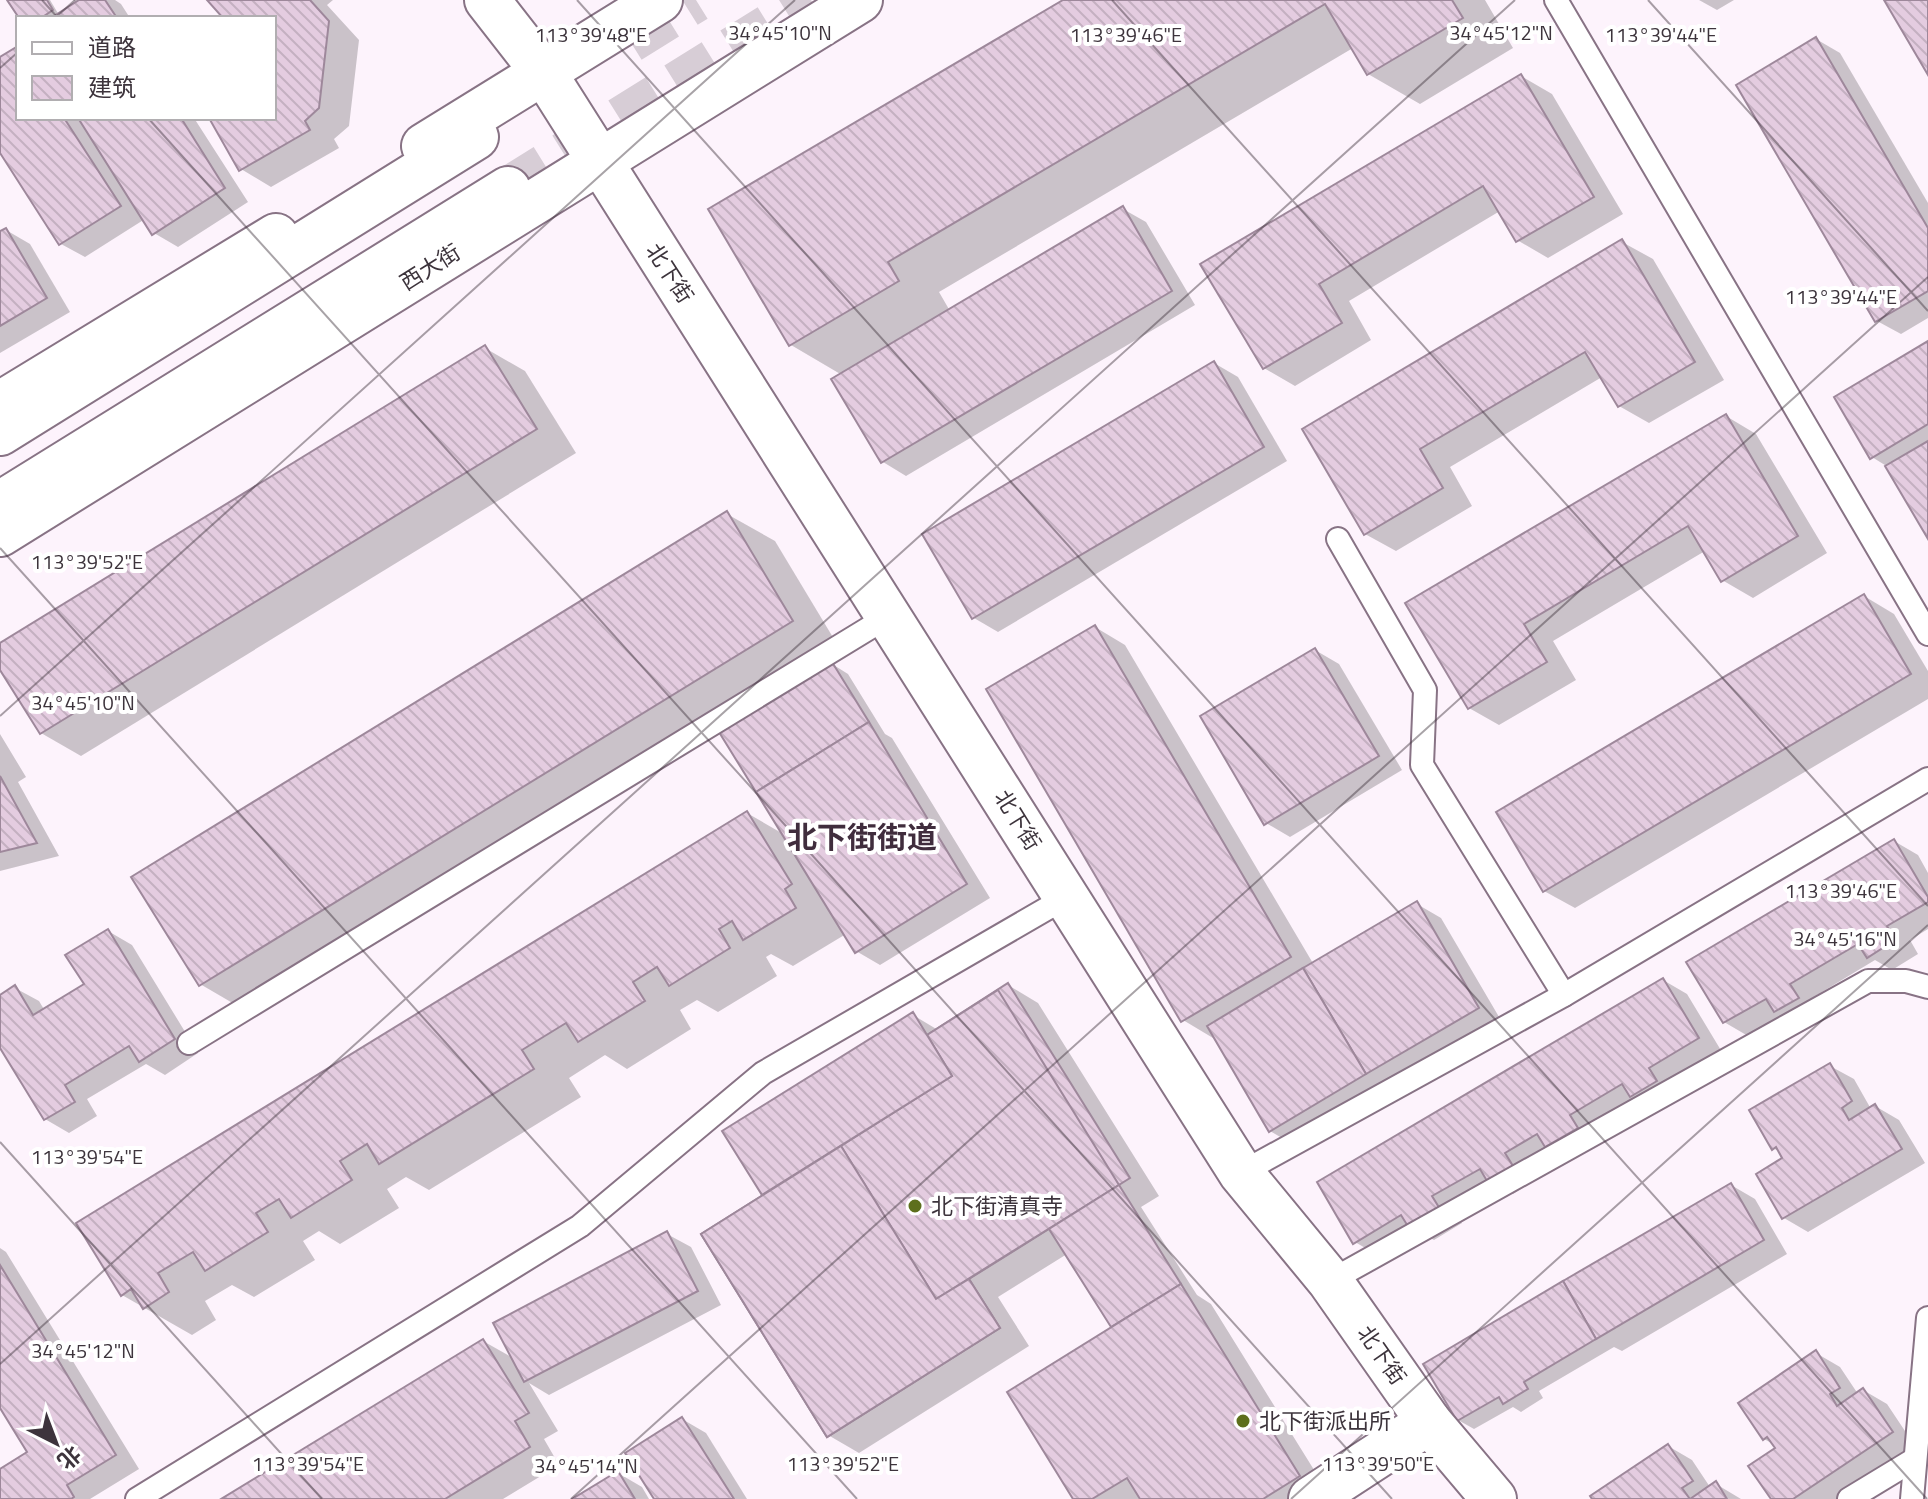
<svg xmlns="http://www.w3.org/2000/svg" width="1928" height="1499" font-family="'Titillium Web','Noto Sans SC',sans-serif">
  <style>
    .shadow { fill: #0003 }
    .building { fill: url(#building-back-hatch); stroke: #9e889b; stroke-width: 2 }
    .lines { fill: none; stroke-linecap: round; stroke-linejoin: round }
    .primary-tunnel { stroke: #d7cdd6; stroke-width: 44; stroke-dasharray: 44 22; stroke-linecap: butt }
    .service-casing { stroke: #887385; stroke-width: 26 }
    .minor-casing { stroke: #887385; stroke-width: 48 }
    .tertiary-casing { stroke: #887385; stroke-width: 48 }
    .primary-casing { stroke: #887385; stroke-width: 48 }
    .service { stroke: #fff; stroke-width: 22 }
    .minor { stroke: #fff; stroke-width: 44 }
    .tertiary { stroke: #fff; stroke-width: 44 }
    .primary { stroke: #fff; stroke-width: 44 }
    .ticks { fill: none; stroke: #3d343c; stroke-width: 2; stroke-opacity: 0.45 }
    .poi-dot { fill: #5d6f1c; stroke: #fff; stroke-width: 3 }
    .labels { text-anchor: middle; stroke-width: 8; stroke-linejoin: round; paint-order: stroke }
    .street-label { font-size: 22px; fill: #3d343c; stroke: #fff }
    .poi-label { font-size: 22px; fill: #3d343c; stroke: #fff; text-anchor: start }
    .district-label { font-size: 30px; font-weight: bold; fill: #402d3d; stroke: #fff }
    .ticks-label { font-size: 20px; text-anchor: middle; fill: #3d343c; stroke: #fff; stroke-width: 8; stroke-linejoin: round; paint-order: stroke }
  </style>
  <defs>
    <pattern id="building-back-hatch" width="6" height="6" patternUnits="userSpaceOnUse" patternTransform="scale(2)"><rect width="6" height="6" fill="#e4cce0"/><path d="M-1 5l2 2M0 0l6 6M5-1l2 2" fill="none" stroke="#c4b0c1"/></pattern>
  </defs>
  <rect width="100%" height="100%" fill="#fdf3fc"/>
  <g class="shadow">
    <path d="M9 0H50L59 15 78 3 73 0H115L121 4 130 18H21Z"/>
    <path d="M210 0H333L327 5 359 40 349 126 334 139 339 148 271 187 241 169 211 118H274V18H226Z"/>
    <path d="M1067 0H1485L1513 48 1420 104 1368 74 1353 48 939 292 950 311 1123 209 1146 222 1195 305 906 476 883 462 842 375 791 345 711 210Z"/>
    <path d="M1699 0H1734L1717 10Z"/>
    <path d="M1816 39 1840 53 1928 203V318L1901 334 1877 321Z"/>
    <path d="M18 48V118H194L248 202 178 247 154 233 145 219 85 257 61 244 0 149V59Z"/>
    <path d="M1521 76 1552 94 1623 214 1548 258 1517 240 1500 211 1349 301 1371 340 1295 386 1264 368 1203 264Z"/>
    <path d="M6 230 30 244 70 312 0 353V234Z"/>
    <path d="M1622 242 1653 259 1724 380 1649 423 1619 406 1602 377 1450 467 1472 506 1396 551 1365 534 1305 430Z"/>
    <path d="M1928 344V535L1888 467 1872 457Z"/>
    <path d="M485 348 525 371 576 453 81 756 41 733 0 666V645Z"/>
    <path d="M1214 363 1238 377 1287 461 998 632 974 618Z"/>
    <path d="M1726 416 1756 434 1827 553 1753 598 1722 580 1705 551 1553 641 1576 680 1499 725 1469 708 1408 604Z"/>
    <path d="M727 514 775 541 840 649 248 1012 200 984Z"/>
    <path d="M1864 596 1894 614 1928 671V699L1575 908 1544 891Z"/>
    <path d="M1095 627 1125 645 1314 965 1417 904 1441 918 1502 1022 1294 1145 1270 1131 1215 1037 1213 1038 1183 1020Z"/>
    <path d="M1315 650 1339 664 1402 770 1290 837 1266 823Z"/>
    <path d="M832 664 848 674 885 734 892 738 990 898 880 965 856 951 846 934 793 966 771 954 766 957 777 976 718 1012 697 1000 680 1010 691 1029 627 1069 605 1055 569 1078 581 1097 429 1190 406 1177 387 1189 399 1208 340 1244 319 1231 303 1241 315 1260 254 1297 232 1285 205 1301 216 1320 192 1335 122 1295 747 813 785 835Z"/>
    <path d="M0 734 26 777 18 782 59 856 0 871Z"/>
    <path d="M1894 841 1918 855 1928 873V929L1910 940 1918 954 1892 970 1875 960 1812 998 1821 1012 1799 1024 1783 1015 1748 1036 1724 1022Z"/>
    <path d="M108 931 132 945 198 1053 165 1075 146 1064 87 1099 97 1116 69 1133 45 1119 0 1044V997L15 988 39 1001 45 1011 86 985Z"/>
    <path d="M1663 980 1687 994 1722 1052 1528 1167 1535 1180 1513 1194 1498 1185 1455 1210 1462 1223 1434 1240 1419 1232 1379 1256 1355 1242Z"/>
    <path d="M1008 985 1038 1003 1159 1196 1141 1207 1197 1295 1211 1304 1329 1494 1321 1499H1076L1115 1327 1067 1254 998 1297 1029 1346 859 1453 828 1435 766 1195 763 1194 913 1015 938 1030Z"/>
    <path d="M1830 1066 1854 1079 1871 1109 1875 1106 1899 1120 1925 1163 1808 1232 1784 1218 1785 1159 1782 1153 1773 1148Z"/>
    <path d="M1731 1185 1755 1199 1787 1254 1622 1351 1614 1347 1539 1391 1543 1398 1521 1412 1513 1407 1474 1429 1458 1420Z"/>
    <path d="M667 1234 691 1247 721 1305 549 1395 529 1383 558 1431 544 1439 559 1465 503 1499H225L483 1341 513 1358Z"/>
    <path d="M0 1248 6 1252 139 1469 90 1499H0V1471L30 1453 0 1404Z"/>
    <path d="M1816 1353 1840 1367 1858 1394 1863 1390 1887 1404 1915 1446 1836 1499H1773L1777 1449 1775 1445 1764 1439Z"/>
    <path d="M682 1419 706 1433 747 1499H656Z"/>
    <path d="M1668 1446 1692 1460 1710 1487 1716 1484 1741 1499H1594Z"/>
    <path d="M618 1473 642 1487 649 1499H575Z"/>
  </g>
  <g class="building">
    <path d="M7 0H47L53 10 41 18H19Z"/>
    <path d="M79 0H105L117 18H51Z"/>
    <path d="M207 0H310L329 21 319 108 305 121 310 130 239 171 209 118H274V18H223Z"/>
    <path d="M1063 0H1452L1463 18 1367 75 1325 4 888 262 899 281 789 346 708 209Z"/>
    <path d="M1884 0H1928V75Z"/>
    <path d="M1816 37 1928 228V291L1875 322 1736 85Z"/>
    <path d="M18 46V118H64L121 206 59 245 0 153V57Z"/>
    <path d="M1521 74 1594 197 1516 242 1483 186 1319 284 1342 323 1263 369 1200 264Z"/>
    <path d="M78 118H181L225 188 152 235Z"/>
    <path d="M1123 206 1172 291 881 463 831 379Z"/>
    <path d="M6 228 47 298 0 326V231Z"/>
    <path d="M1622 239 1695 362 1618 407 1585 352 1420 449 1443 488 1364 535 1302 429Z"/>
    <path d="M1928 341V424L1870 459 1834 397Z"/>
    <path d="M485 345 537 429 40 734 0 670V643Z"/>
    <path d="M1214 361 1264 447 972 619 922 534Z"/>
    <path d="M1726 414 1798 536 1721 582 1688 526 1524 624 1547 662 1468 709 1405 603Z"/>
    <path d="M1928 441V539L1885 466Z"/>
    <path d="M727 511 793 621 199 986 131 877Z"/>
    <path d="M1864 594 1911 674 1543 892 1496 812Z"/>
    <path d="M1095 625 1291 957 1181 1022 986 689Z"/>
    <path d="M1315 648 1379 756 1264 825 1200 716Z"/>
    <path d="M832 662 869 722 756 792 719 732Z"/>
    <path d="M869 722 967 884 855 953 756 792Z"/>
    <path d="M0 776 37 843 0 852Z"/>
    <path d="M747 811 792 884 785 889 796 908 743 940 732 921 719 929 730 948 669 986 657 967 633 982 645 1001 578 1042 566 1023 522 1050 534 1069 379 1164 367 1144 340 1161 352 1180 291 1218 279 1199 256 1213 268 1232 205 1271 193 1252 158 1273 169 1292 143 1309 131 1289 121 1296 76 1223Z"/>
    <path d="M1894 839 1928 897V902L1887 926 1895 940 1867 958 1858 944 1790 984 1799 998 1774 1012 1766 999 1723 1023 1686 962Z"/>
    <path d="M1417 901 1479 1008 1366 1074 1303 968Z"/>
    <path d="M108 929 175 1039 139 1062 129 1046 65 1085 75 1102 44 1120 0 1048V995L15 985 33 1015 84 984 65 955Z"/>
    <path d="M1303 968 1366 1074 1269 1132 1207 1026Z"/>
    <path d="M1663 978 1699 1038 1649 1068 1657 1081 1630 1097 1622 1084 1570 1115 1578 1128 1545 1147 1537 1134 1505 1153 1513 1166 1487 1181 1480 1169 1432 1196 1440 1209 1409 1228 1401 1215 1353 1244 1317 1182Z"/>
    <path d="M1008 983 1130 1178 969 1279 1000 1328 827 1437 701 1234 952 1076 927 1035Z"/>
    <path d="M998 990 1119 1185 936 1299 841 1146 952 1076 927 1035Z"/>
    <path d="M913 1012 952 1076 762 1195 722 1131Z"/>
    <path d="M1830 1063 1852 1101 1842 1108 1849 1120 1875 1104 1902 1149 1782 1219 1756 1174 1782 1158 1776 1147 1772 1150 1749 1110Z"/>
    <path d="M841 1146 936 1299 969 1279 1000 1328 827 1437 701 1234Z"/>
    <path d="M1731 1183 1764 1240 1596 1339 1563 1281Z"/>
    <path d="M1119 1185 1181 1284 1111 1327 1049 1229Z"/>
    <path d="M667 1231 698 1291 524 1382 493 1323Z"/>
    <path d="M0 1265 116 1455 67 1485 74 1497 71 1499H0V1469L27 1452 0 1408Z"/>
    <path d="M1563 1281 1596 1339 1524 1382 1528 1389 1503 1404 1499 1397 1457 1421 1423 1364Z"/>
    <path d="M1181 1284 1300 1476 1263 1499H1140L1127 1478 1092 1499H1073L1007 1392Z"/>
    <path d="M483 1339 529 1413 515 1421 530 1447 445 1499H221Z"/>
    <path d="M1816 1350 1840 1388 1830 1394 1837 1406 1863 1388 1893 1432 1793 1499H1771L1748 1466 1775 1448 1767 1437 1763 1440 1738 1403Z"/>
    <path d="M682 1417 734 1499H654L625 1453Z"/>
    <path d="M1668 1444 1693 1481 1682 1488 1690 1499 1716 1481 1727 1499H1592L1590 1496Z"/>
    <path d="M618 1471 635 1499H572Z"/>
  </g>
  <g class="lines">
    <g class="primary-tunnel">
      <path d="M630 41 696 0"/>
      <path d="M508 189 811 0"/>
    </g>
    <defs>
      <g id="service">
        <path d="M1556 0 1928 634"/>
        <path d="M1338 539 1425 690 1422 765 1564 995"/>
        <path d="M189 1043 889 616"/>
        <path d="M1241 1173 1564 995 1928 779"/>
        <path d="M1330 1281 1868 981H1906L1928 987"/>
        <path d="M137 1499 580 1226 763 1073 1067 897"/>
        <path d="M1849 1499 1915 1459"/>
        <path d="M1912 1499 1928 1318"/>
      </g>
      <g id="minor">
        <path d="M487 0 544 73 1241 1173 1330 1281 1429 1422 1494 1499"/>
        <path d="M1311 1499 1429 1422"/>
      </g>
      <g id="tertiary">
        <path d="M424 146 660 0"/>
        <path d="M0 404 276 236"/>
        <path d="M0 534 860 0"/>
      </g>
      <g id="primary">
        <path d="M0 433 476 137"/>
        <path d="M0 504 508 189"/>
      </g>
    </defs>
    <use href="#service" class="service-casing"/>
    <use href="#minor" class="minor-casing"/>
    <use href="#tertiary" class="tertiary-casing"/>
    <use href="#primary" class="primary-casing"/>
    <use href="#service" class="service"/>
    <use href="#minor" class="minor"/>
    <use href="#tertiary" class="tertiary"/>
    <use href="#primary" class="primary"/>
  </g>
  <path class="ticks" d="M42 0 58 18M577 0 1927 1499M1112 0 1928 906M1648 0 1928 311M55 18 75 0M0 68 18 52M148 118 1392 1499M0 548 857 1499M0 716 795 0M0 1142 322 1499M0 1364 1515 0M571 1499 1928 277M1291 1499 1928 925"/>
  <g class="poi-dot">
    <circle cx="915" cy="1206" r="8"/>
    <circle cx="1243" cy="1421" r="8"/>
  </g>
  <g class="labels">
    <g class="street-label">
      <text transform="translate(430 267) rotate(-32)" y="8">西大街</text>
      <text transform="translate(670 273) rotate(57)" y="8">北下街</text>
      <text transform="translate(1018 820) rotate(58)" y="8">北下街</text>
      <text transform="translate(1382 1355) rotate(55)" y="8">北下街</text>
    </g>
    <g class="poi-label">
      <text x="931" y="1214">北下街清真寺</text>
      <text x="1259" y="1429">北下街派出所</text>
    </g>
    <g class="district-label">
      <text x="862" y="848">北下街街道</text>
    </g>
  </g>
  <g class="ticks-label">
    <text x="780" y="40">34°45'10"N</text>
    <text x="1501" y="40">34°45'12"N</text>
    <text x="591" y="42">113°39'48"E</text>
    <text x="1126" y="42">113°39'46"E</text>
    <text x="1661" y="42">113°39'44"E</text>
    <text x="1841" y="304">113°39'44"E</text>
    <text x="87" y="569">113°39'52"E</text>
    <text x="83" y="710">34°45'10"N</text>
    <text x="1841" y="898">113°39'46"E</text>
    <text x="1845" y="946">34°45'16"N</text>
    <text x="87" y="1164">113°39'54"E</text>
    <text x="83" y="1358">34°45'12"N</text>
    <text x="308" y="1471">113°39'54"E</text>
    <text x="843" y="1471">113°39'52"E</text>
    <text x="1378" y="1471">113°39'50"E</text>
    <text x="586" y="1473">34°45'14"N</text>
  </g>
  <rect x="16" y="16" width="260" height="104" fill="#ffffff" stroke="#b1aeb1" stroke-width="2"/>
  <rect x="32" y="42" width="40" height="12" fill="#ffffff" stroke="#b1aeb1" stroke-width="2"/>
  <text x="88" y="56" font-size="24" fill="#3d343c">道路</text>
  <rect x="32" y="76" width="40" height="24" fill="url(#building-back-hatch)" stroke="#b1aeb1" stroke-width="2"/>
  <text x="88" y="96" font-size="24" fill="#3d343c">建筑</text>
  <g transform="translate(56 1443) rotate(138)" stroke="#ffffff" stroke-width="6" paint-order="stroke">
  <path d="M0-6L14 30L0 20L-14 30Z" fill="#3d343c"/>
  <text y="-12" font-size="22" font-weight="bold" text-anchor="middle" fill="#3d343c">北</text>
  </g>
</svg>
